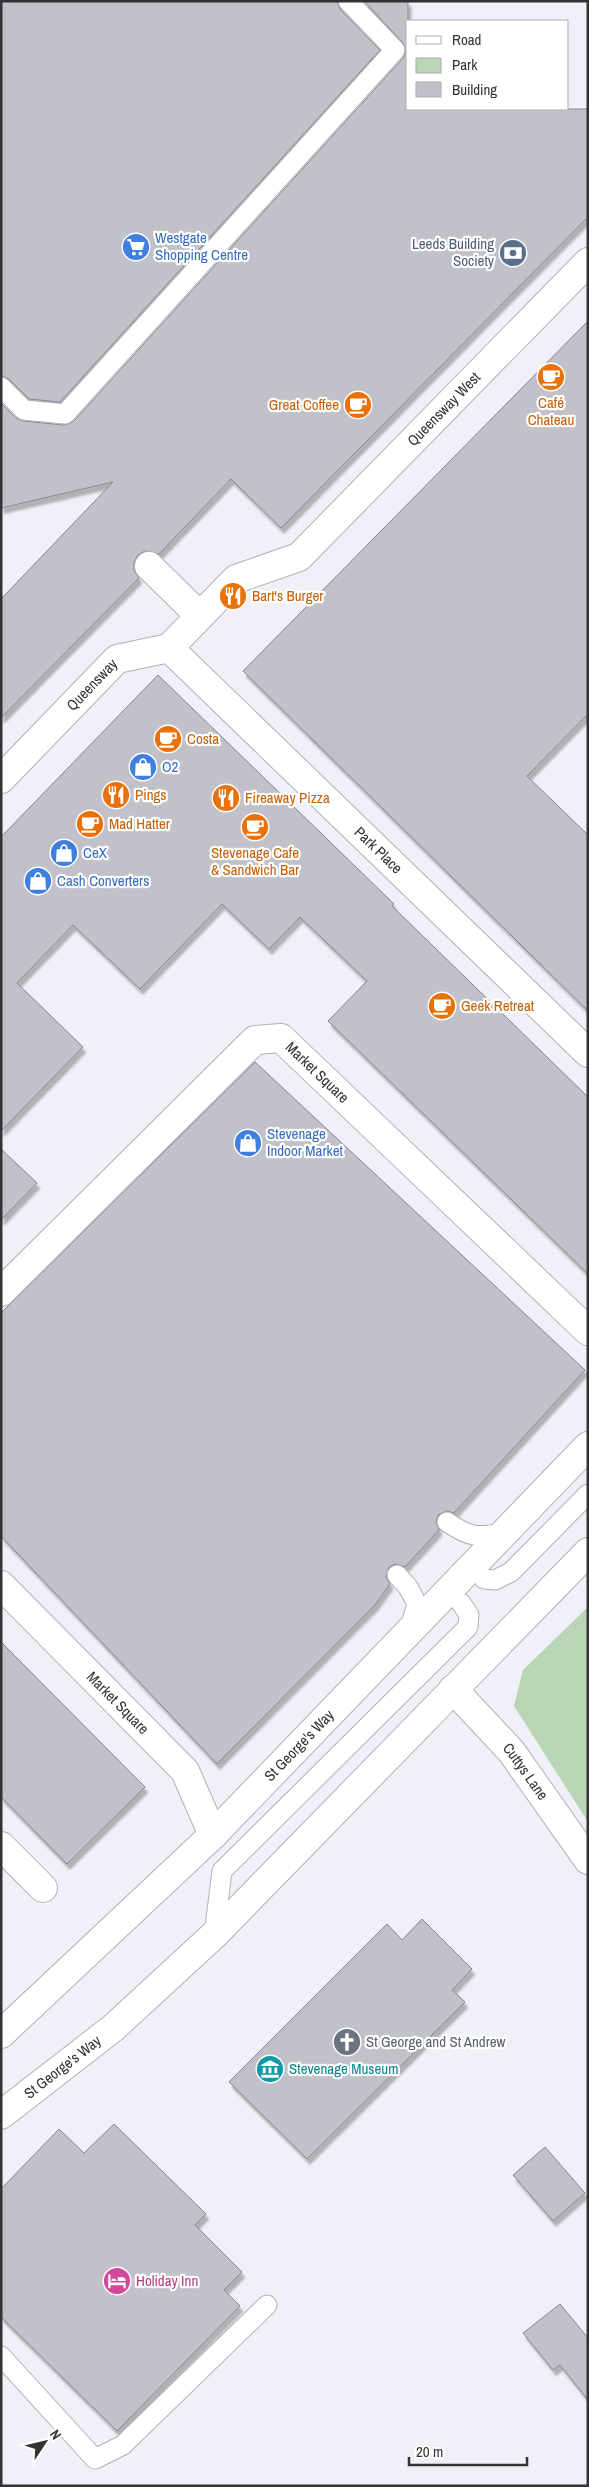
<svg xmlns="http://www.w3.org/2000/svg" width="589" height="2487" font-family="'Archivo Narrow',sans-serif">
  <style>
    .green { fill: #bad5b6 }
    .building { fill: #c1c1c9; stroke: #86868d; filter: url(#shadow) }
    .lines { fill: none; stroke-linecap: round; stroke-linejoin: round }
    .service-casing { stroke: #b1b1b9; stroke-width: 21 }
    .pedestrian-casing { stroke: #b1b1b9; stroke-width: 30 }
    .minor-casing { stroke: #b1b1b9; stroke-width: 30 }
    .primary-casing { stroke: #b1b1b9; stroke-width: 30 }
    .service { stroke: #fff; stroke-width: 19 }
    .pedestrian { stroke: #fff; stroke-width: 28 }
    .minor { stroke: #fff; stroke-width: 28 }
    .primary { stroke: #fff; stroke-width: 28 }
    .labels { text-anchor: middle; stroke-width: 4.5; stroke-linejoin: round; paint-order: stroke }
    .shop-label { font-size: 15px; fill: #366cbe; stroke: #fff; text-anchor: start }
    .service-label { font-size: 15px; fill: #4e5e75; stroke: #fff; text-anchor: end }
    .food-label { font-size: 15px; fill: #c56008; stroke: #fff; text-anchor: start }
    .street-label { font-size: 15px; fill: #333336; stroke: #fff }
    .worship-label { font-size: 15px; fill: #5b616d; stroke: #fff; text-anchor: start }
    .culture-label { font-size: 15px; fill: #0d838f; stroke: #fff; text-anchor: start }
    .hotel-label { font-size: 15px; fill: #b23c85; stroke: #fff; text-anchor: start }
  </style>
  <defs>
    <filter id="shadow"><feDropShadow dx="3" dy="5.5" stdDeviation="1" flood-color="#0004"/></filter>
  </defs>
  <rect width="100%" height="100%" fill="#f0f0f8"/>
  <path class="green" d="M588 1607V1822L514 1706 523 1670Z"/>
  <g class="building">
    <path d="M1 1H337L340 9 380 50 60 402 29 399 9 379 1 376Z"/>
    <path d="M364 1H408V109H588V217L281 528 231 479 159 554 145 551 138 555 134 562V570L139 578 1 718V599L113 482 1 508V403L16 418 23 421 64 425 73 422 403 58 406 52 403 43Z"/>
    <path d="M588 321V714L527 776 588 835V1011L243 671Z"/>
    <path d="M158 675 394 904 392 906 588 1097V1274L328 1021 367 981 300 917 269 949 222 904 140 989 73 925 17 983 83 1047 1 1131V837Z"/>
    <path d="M255 1062 585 1370 454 1513 447 1511 438 1515 436 1522 439 1530 405 1567 395 1564 389 1567 386 1577 390 1584 375 1605 217 1764 1 1536V1313Z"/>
    <path d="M1 1149 37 1183 1 1220Z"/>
    <path d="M1 1642 145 1787 67 1864 1 1797Z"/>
    <path d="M422 1919 472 1969 452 1990 465 2002 307 2159 229 2082 387 1924 402 1940Z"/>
    <path d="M114 2124 206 2214 195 2225 242 2272 224 2290 240 2306 117 2431 1 2317V2189L59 2129 84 2153Z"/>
    <path d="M545 2147 585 2193 553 2221 513 2175Z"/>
    <path d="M560 2304 588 2338V2400L560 2365 553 2370 523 2333Z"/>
  </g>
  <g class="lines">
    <defs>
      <g id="service">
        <path d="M1 387 24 410 65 414 395 50 348 1"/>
        <path d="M447 1522C469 1537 477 1538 503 1533"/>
        <path d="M397 1575 408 1587 417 1604 410 1628"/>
        <path d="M484 1579 495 1580 511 1572 588 1494"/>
        <path d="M214 1935 222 1871 468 1627 469 1615 461 1603"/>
        <path d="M1 2356 95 2459 123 2445 267 2305"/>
      </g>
      <g id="pedestrian">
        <path d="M149 566 199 615"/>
        <path id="s1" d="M169 648 588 1053"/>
        <path id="s2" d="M1 779 117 659 169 648 236 579 299 557 588 262"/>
        <path d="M1 1846 43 1888"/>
      </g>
      <g id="minor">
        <path id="s3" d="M1 1292 255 1040 281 1038 588 1331"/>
        <path id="s4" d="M1 1585 185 1771 213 1835"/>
        <path id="s5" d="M453 1689 511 1751 588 1860"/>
      </g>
      <g id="primary">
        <path id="s6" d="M1 2034 213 1835 588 1446"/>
        <path id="s7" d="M1 2115 113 2028 214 1935 588 1552"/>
      </g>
    </defs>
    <use href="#service" class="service-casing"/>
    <use href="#pedestrian" class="pedestrian-casing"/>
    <use href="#minor" class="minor-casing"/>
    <use href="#primary" class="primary-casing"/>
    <use href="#service" class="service"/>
    <use href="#pedestrian" class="pedestrian"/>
    <use href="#minor" class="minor"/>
    <use href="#primary" class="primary"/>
  </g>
  <defs>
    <symbol id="supermarket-disc" viewBox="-11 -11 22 22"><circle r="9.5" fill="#3f7fe0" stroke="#fff"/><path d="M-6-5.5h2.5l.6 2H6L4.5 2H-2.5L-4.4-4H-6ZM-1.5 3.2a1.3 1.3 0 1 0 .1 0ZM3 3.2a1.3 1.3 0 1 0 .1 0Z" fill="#fff"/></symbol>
    <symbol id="bank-disc" viewBox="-11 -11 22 22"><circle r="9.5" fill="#5c6f8a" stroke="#fff"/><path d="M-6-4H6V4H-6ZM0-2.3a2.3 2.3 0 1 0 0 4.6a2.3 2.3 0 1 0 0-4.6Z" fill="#fff"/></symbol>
    <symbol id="cafe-disc" viewBox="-11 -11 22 22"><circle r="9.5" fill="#e8710a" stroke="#fff"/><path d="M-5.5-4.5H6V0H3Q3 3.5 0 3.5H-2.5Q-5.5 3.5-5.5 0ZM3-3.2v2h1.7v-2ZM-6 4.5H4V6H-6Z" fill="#fff"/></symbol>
    <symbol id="restaurant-disc" viewBox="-11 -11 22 22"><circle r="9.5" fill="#e8710a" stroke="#fff"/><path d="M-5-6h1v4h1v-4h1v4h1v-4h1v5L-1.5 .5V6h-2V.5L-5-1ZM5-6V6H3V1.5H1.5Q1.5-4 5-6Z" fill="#fff"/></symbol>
    <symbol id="shop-disc" viewBox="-11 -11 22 22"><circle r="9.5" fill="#3f7fe0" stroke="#fff"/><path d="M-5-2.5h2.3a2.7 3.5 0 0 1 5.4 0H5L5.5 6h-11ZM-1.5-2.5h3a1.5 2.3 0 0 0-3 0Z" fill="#fff"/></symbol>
    <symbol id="church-disc" viewBox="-11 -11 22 22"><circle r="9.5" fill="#6b7280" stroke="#fff"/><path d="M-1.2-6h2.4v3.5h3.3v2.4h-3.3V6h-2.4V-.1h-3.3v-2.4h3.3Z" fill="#fff"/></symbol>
    <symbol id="museum-disc" viewBox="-11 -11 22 22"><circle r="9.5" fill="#0f9aa8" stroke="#fff"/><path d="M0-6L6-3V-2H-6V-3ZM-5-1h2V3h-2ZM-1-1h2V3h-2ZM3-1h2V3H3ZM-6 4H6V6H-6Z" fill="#fff"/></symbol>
    <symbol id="hotel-disc" viewBox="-11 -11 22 22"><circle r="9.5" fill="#d1479c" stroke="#fff"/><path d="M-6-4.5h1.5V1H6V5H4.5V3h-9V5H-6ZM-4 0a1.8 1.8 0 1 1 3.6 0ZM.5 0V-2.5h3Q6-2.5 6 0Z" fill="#fff"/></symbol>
  </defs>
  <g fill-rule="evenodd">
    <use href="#supermarket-disc" x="120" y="231" width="32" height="32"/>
    <use href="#bank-disc" x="497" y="237" width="32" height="32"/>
    <use href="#cafe-disc" x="535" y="361" width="32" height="32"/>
    <use href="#cafe-disc" x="342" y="389" width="32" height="32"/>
    <use href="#restaurant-disc" x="217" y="580" width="32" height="32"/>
    <use href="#cafe-disc" x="152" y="723" width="32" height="32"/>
    <use href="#shop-disc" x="127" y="751" width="32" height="32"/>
    <use href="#restaurant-disc" x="100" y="779" width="32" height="32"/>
    <use href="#restaurant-disc" x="210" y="782" width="32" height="32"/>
    <use href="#cafe-disc" x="74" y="808" width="32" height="32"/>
    <use href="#cafe-disc" x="239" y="811" width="32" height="32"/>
    <use href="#shop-disc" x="48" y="837" width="32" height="32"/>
    <use href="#shop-disc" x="22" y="865" width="32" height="32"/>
    <use href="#cafe-disc" x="426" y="990" width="32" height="32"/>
    <use href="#shop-disc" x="232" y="1127" width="32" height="32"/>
    <use href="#church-disc" x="331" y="2026" width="32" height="32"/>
    <use href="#museum-disc" x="254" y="2053" width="32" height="32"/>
    <use href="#hotel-disc" x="101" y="2265" width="32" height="32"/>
  </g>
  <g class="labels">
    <g class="shop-label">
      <text x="155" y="243">Westgate<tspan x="155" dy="17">Shopping Centre</tspan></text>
      <text x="162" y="772">O2</text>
      <text x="83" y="858">CeX</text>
      <text x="57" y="886">Cash Converters</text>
      <text x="267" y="1139">Stevenage<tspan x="267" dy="17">Indoor Market</tspan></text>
    </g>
    <g class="service-label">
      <text x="494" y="249">Leeds Building<tspan x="494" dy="17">Society</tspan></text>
    </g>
    <g class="food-label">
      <text x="551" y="408" text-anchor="middle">Café<tspan x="551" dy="17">Chateau</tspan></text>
      <text x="339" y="410" text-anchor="end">Great Coffee</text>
      <text x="252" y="601">Bart's Burger</text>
      <text x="187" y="744">Costa</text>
      <text x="135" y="800">Pings</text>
      <text x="245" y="803">Fireaway Pizza</text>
      <text x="109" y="829">Mad Hatter</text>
      <text x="255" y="858" text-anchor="middle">Stevenage Cafe<tspan x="255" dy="17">&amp; Sandwich Bar</tspan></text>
      <text x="461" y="1011">Geek Retreat</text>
    </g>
    <g class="street-label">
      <text dy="5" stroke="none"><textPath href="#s2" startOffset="590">Queensway West</textPath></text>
      <text dy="5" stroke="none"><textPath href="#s2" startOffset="131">Queensway</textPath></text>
      <text dy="5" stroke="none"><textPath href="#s1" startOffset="291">Park Place</textPath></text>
      <text dy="5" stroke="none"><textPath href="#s3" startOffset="434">Market Square</textPath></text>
      <text dy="5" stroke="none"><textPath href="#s4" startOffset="166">Market Square</textPath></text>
      <text dy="5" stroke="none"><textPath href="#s6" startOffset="415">St George's Way</textPath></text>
      <text dy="5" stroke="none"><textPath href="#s5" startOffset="110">Cuttys Lane</textPath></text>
      <text dy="5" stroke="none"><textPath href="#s7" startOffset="78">St George's Way</textPath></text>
    </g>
    <g class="worship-label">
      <text x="366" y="2047">St George and St Andrew</text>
    </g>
    <g class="culture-label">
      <text x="289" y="2074">Stevenage Museum</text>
    </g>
    <g class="hotel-label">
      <text x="136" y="2286">Holiday Inn</text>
    </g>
  </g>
  <rect width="589" height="2487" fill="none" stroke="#333336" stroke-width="5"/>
  <rect x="406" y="20" width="162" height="90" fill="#ffffff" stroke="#adadaf"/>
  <rect x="416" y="36" width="25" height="8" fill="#ffffff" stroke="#adadaf"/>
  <text x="452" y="45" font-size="15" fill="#333336">Road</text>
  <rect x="416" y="58" width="25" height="15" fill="#bad5b6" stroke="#adadaf"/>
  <text x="452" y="70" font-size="15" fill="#333336">Park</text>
  <rect x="416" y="82" width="25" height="15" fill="#c1c1c9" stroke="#adadaf"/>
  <text x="452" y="95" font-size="15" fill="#333336">Building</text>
  <g transform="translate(45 2442) rotate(55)" stroke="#ffffff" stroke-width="4" paint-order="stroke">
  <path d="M0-4L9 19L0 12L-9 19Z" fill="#333336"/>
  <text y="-8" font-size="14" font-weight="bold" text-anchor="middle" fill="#333336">N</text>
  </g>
  <path d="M409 2457v8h118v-8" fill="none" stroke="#333336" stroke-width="2.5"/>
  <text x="416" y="2457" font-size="15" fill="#333336" stroke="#ffffff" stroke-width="4" paint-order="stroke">20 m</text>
</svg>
